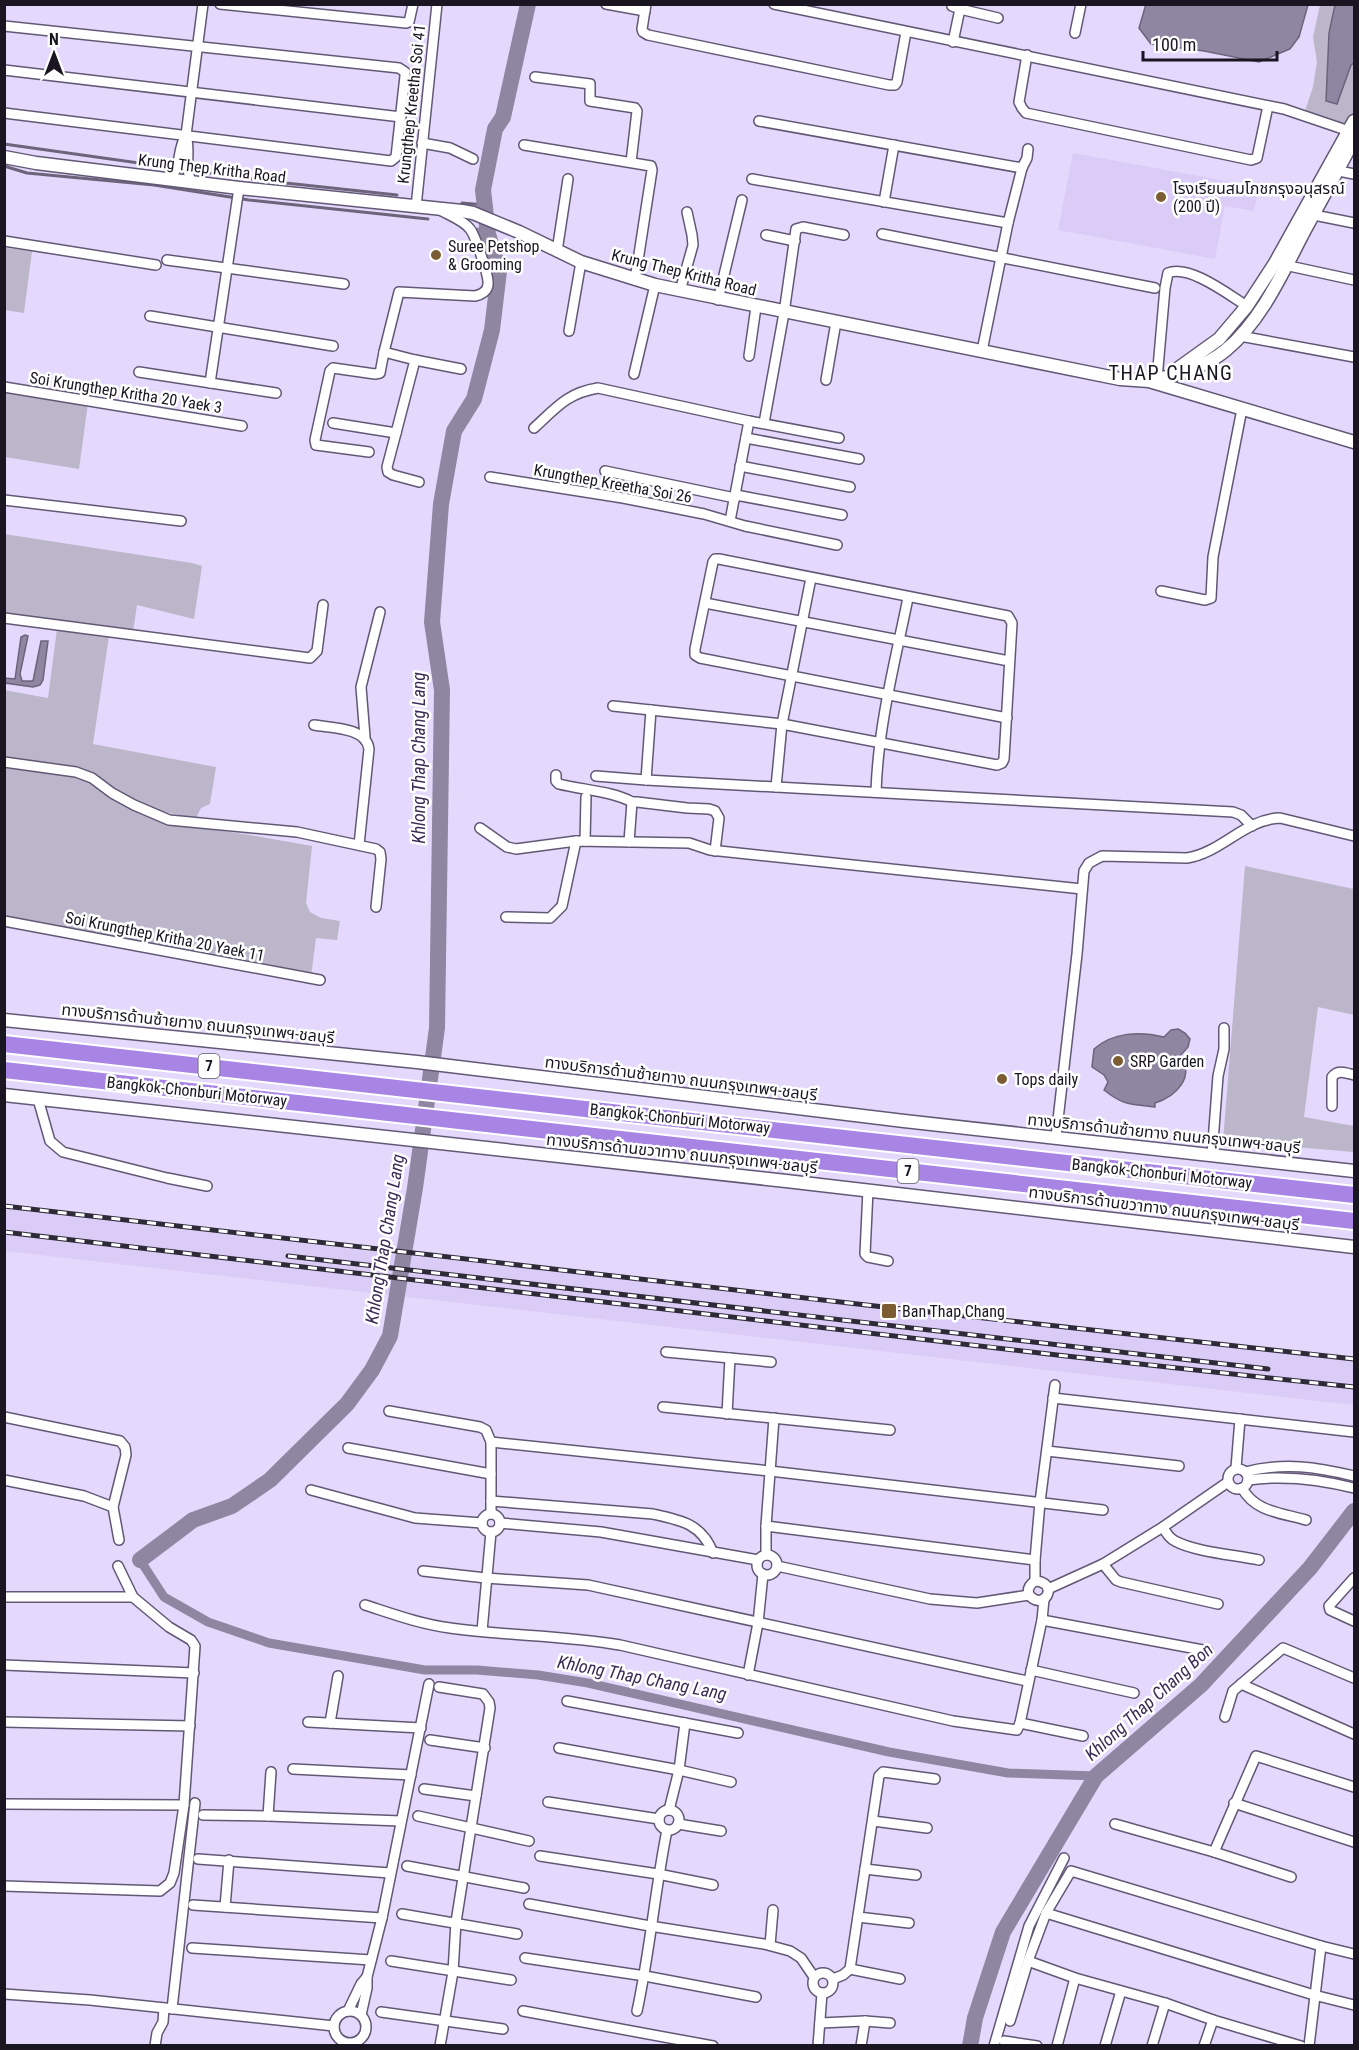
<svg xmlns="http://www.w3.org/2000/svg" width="1359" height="2050" font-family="'Roboto Condensed','Noto Sans Thai',sans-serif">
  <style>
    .built { fill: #daccf6 }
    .green { fill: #bcb6ca }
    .water { fill: #8f86a2; stroke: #6c647b; stroke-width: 1.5 }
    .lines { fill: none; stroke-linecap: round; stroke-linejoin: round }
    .stream { stroke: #6c647b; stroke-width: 3 }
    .canal { stroke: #8f86a2; stroke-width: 9 }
    .river { stroke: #8f86a2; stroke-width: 16 }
    .street-casing { stroke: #625875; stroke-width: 12 }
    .secondary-casing { stroke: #625875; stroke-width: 15 }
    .highway-casing { stroke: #fff; stroke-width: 20 }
    .street { stroke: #fff; stroke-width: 9 }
    .secondary { stroke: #fff; stroke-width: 12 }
    .highway { stroke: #a885e4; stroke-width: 16 }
    .rail-casing { stroke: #2f2a38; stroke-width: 5 }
    .rail { stroke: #fff; stroke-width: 3; stroke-dasharray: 9; stroke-linecap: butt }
    .poi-dot { fill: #7c5c32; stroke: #fff; stroke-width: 2 }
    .labels { text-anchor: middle; stroke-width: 5; stroke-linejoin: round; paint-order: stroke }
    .shield { fill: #fff; stroke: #5e5b64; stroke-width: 1.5 }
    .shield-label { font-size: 15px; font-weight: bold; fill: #191521 }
    .street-label { font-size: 16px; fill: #191521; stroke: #fff }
    .poi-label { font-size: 16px; fill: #191521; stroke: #fff; text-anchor: start }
    .water-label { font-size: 18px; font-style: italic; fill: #3b2b55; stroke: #fff }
    .quarter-label { font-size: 20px; letter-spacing: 1.5px; fill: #191521; stroke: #fff }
  </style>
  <rect width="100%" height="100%" fill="#e4d9fc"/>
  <g class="built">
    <path d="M1073 153 1259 187 1254 211 1225 206 1215 259 1058 230Z"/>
    <path d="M5 1209 386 1253 1354 1360V1405L5 1251Z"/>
  </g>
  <g class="green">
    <path d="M1320 5H1354V121L1349 131 1338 121 1305 111 1313 87 1317 62 1313 37Z"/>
    <path d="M5 248 32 251 24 313 5 310Z"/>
    <path d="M7 390 88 403 79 469 5 457 4 403Z"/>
    <path d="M4 534 192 563 202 566 194 619 137 605 133 632 5 614Z"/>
    <path d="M57 629 109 636 93 744 216 767 210 804 201 808 196 818 153 810 124 796 89 772 5 757 4 690 48 698Z"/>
    <path d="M5 768 79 776 142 815 168 823 250 835 312 846 306 903 310 912 321 918 340 921 337 940 316 938 311 977 5 918Z"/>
    <path d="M1245 866 1354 889V1015L1318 1007 1304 1117 1354 1126V1152L1223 1141Z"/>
  </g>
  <g class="water">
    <path d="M1146 4H1308V5L1299 37 1290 49 1259 62 1204 51 1151 44 1139 28Z"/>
    <path d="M1335 5H1354V63L1351 65 1337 104 1326 101 1329 33Z"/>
    <path d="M25 635 28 636 20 674 22 681H33L41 641H48L43 680 40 685 33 687 5 683V678L15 679 21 637Z"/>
    <path d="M1178 1029 1185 1033 1190 1039 1188 1047 1180 1056C1196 1077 1175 1097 1155 1103V1107C1131 1104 1124 1106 1104 1090L1108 1082 1104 1075 1092 1067 1094 1049C1113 1032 1140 1031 1164 1037L1171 1030Z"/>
  </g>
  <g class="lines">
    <g class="stream">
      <path d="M4 144 267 181 397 195"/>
      <path d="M4 166 27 173 154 185 249 200 428 219"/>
      <path d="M462 203 485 205"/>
    </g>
    <g class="canal">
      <path d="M478 232 488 234"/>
      <path d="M140 1560 164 1597 208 1622 269 1643 425 1670H477L538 1675 588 1683 889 1752 1008 1773 1096 1776"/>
    </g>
    <g class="river">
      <path d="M140 1560 193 1520 232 1506 270 1480 347 1404 372 1370 390 1336 415 1188 437 1028 442 690 432 622 441 504 454 431 474 399 492 330 499 271 488 234 483 190 495 129 503 117 528 4"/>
      <path d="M970 2046 975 2018 1003 1932 1096 1776 1201 1685 1310 1568 1354 1511"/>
    </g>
    <defs>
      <g id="street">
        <path d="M220 4 406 23 409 22 413 4"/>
        <path d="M606 4 645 11"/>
        <path d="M646 4 642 29 643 32 648 35 889 85H895L897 82 906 32"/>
        <path d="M774 4 1284 109 1349 131"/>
        <path d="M952 4V6L960 9 953 42"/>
        <path d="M960 9 998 18"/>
        <path d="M4 26 399 68 405 72V76L396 157 391 161 4 113"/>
        <path d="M1075 33 1081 4"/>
        <path d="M1027 55 1019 102 1022 108 1026 113 1251 160 1257 158 1268 106"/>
        <path d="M4 70 401 117"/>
        <path d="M535 77 590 84V101L635 108 637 111 631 162"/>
        <path d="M759 121 1022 168 1008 223 982 351"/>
        <path d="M422 143 450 148 473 159"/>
        <path d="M524 145 651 166 652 170 635 280"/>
        <path d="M1022 168 1027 158 1028 149"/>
        <path d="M1339 171 1354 174"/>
        <path d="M752 179 1008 223"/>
        <path d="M169 180C183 164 176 152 186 135"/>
        <path d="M191 182C184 164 191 153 186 135L203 4"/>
        <path d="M884 202 894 145"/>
        <path d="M416 207 437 4"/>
        <path d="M1314 215 1354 223"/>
        <path d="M882 234 1155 288"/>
        <path d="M766 235 795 241"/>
        <path d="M4 241 156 265"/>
        <path d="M557 251 568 179"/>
        <path d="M167 260 344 284"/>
        <path d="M1280 264 1354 280"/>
        <path d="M680 291 693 245 692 235 687 212"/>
        <path d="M718 300 742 200"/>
        <path d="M150 316 333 346"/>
        <path d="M569 331 581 262"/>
        <path d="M1240 336 1354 357"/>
        <path d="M749 356 756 307"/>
        <path d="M415 360 461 369"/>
        <path d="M139 372 276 393"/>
        <path d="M634 374 655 285"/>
        <path d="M1157 379 1165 288 1168 273C1189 264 1229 295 1247 306"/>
        <path d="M826 380 836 322"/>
        <path d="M210 383 239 188"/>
        <path d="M4 387 242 426"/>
        <path d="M333 423 396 433 415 360 384 352 399 292 475 296C481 295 488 291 488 284 489 276 475 235 470 229 464 221 451 216 442 211"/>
        <path d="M764 423 784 313 796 229 803 227 844 235"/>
        <path d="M534 428C556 408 567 393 598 388L749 421 839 438"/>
        <path d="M396 433 387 467 388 472 393 475 419 482"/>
        <path d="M746 438 859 459"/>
        <path d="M369 452 316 445 315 440 330 371 333 368 375 374 380 373 384 352"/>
        <path d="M740 466 850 487"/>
        <path d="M605 471 735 498"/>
        <path d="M490 477 623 498 704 514 745 526 837 545"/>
        <path d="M736 495 842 515"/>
        <path d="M4 500 181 521"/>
        <path d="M730 521 749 421"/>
        <path d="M1161 591 1205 600 1211 598 1213 557 1242 409"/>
        <path d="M705 603 1009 661"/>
        <path d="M4 618 310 658 317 651 323 605"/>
        <path d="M613 706 782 724 997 765 1002 763 1004 759 1012 623 1008 616 719 559H715L713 562 695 649V655L700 658 1007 718"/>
        <path d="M314 725C331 728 366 727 369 749L359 845"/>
        <path d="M365 737 361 687 380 612"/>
        <path d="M4 762 76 772 92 778 112 793 134 805 169 820 297 832 376 849 380 852 381 859 376 907"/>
        <path d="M556 775V781L559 784C582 790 612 791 632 802"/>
        <path d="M596 776 646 780 1233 812 1241 815 1252 826"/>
        <path d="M646 780 651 710"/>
        <path d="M776 787 782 724 811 578"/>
        <path d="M876 792C878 726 895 662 908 598"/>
        <path d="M480 828 507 847 516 849 576 841 689 843 710 850 1082 889"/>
        <path d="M585 841 586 797"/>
        <path d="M629 842 632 802H637L687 808 709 809 715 811 719 818 715 851"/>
        <path d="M506 917 550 918 562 906 576 841"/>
        <path d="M4 921 320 980"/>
        <path d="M38 1099 50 1141 63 1152 167 1178 207 1186"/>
        <path d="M1332 1106V1077C1338 1069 1346 1073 1354 1075"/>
        <path d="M1056 1137 1077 954 1084 871 1089 863 1102 856 1187 858C1221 853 1245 819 1280 818L1354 836"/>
        <path d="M1212 1155 1218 1076 1224 1049V1028"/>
        <path d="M868 1190 865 1254 868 1257 888 1261"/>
        <path d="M666 1352 771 1362"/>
        <path d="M1053 1398 1354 1432"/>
        <path d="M663 1407 890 1430"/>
        <path d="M389 1411 480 1427 486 1430 491 1442V1514"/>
        <path d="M727 1414 730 1358"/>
        <path d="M4 1417 120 1441 125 1447 126 1455 113 1507 119 1540"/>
        <path d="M491 1442 770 1471 1103 1510"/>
        <path d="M348 1448 491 1474"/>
        <path d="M1047 1451 1179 1466"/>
        <path d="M1236 1468 1240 1419"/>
        <circle cx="1238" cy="1479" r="10"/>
        <path d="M1245 1472C1285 1462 1316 1467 1354 1476"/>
        <path d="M4 1480 84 1496 113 1507"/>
        <path d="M1248 1480C1284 1475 1319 1479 1354 1488"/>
        <path d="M1242 1488C1255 1512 1282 1513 1306 1520"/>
        <path d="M311 1490 415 1518 482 1523"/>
        <path d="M491 1501 653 1514C681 1520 702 1524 713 1553"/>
        <circle cx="491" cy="1523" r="9"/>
        <path d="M500 1523 601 1532 758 1560"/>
        <path d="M766 1526 1035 1560"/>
        <path d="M1163 1527C1166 1533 1169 1538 1175 1541 1195 1552 1236 1555 1259 1560"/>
        <path d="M766 1555V1526L774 1418"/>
        <circle cx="767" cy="1565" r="10"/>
        <path d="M1103 1564 1116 1580 1121 1582 1218 1604"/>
        <path d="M777 1566 930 1599 977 1603 1029 1595"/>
        <path d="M423 1571 486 1578 588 1585 1027 1681"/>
        <path d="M1354 1578 1329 1606 1330 1610 1354 1621"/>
        <path d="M1035 1581C1042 1581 1050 1585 1048 1593 1043 1610 1016 1594 1035 1581V1560L1040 1502 1055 1385"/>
        <path d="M1048 1589 1103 1564 1163 1527 1228 1482"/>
        <path d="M4 1597H133"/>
        <path d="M365 1605C393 1614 420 1624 450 1628 506 1636 564 1635 620 1645L953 1721 1017 1730 1020 1723 1083 1736"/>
        <path d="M1042 1620 1208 1651"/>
        <path d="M482 1631 491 1532"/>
        <path d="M4 1665 194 1673"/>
        <path d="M1031 1670 1134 1693"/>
        <path d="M748 1675 758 1623 763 1574"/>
        <path d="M1241 1684 1354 1734"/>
        <path d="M439 1687 483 1694 489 1702 490 1708 456 1922 453 1972 440 2046"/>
        <path d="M567 1701 738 1733"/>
        <path d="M1225 1717 1233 1691 1283 1648 1354 1678"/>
        <path d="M4 1722 190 1726"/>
        <path d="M308 1722 421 1728"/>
        <path d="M330 1723 338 1676"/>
        <path d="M1020 1723 1042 1620 1044 1599"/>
        <path d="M430 1740 485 1748"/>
        <path d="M559 1748 679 1770 731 1782"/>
        <path d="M293 1769 411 1775"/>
        <path d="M424 1789 476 1796"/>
        <path d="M548 1802 659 1819"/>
        <path d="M1234 1803 1354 1842"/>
        <path d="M4 1804 184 1805"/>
        <path d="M669 1810 679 1770 685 1723"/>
        <circle cx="669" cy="1820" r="10"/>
        <path d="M203 1815 268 1816 401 1821"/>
        <path d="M268 1816 271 1772"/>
        <path d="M418 1816 529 1841"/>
        <path d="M873 1821 927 1828"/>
        <path d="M678 1824 721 1831"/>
        <path d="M1115 1824 1214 1852 1291 1877"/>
        <path d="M1214 1852 1256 1756 1354 1787"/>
        <path d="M540 1856 658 1874 713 1885"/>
        <path d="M198 1859 390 1873"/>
        <path d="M407 1866 524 1888"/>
        <path d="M865 1869 916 1875"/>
        <path d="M4 1886 160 1891 170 1883 174 1873 184 1805 195 1646 191 1640 169 1627 133 1597 118 1566"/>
        <path d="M529 1904 650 1926 764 1944 790 1951 801 1958 814 1977"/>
        <path d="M193 1905 382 1918"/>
        <path d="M225 1907 229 1860"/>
        <path d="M1046 1913 1314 1995 1354 2005"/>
        <path d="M402 1914 517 1934"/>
        <path d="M858 1917 909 1923"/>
        <path d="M770 1945 773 1910"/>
        <path d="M192 1948 371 1960"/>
        <path d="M525 1958 645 1976 756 1997"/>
        <path d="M391 1961 511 1980"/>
        <path d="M1028 1961 1075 1978 1165 2003 1213 2020 1301 2046"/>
        <path d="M850 1969 900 1979"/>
        <circle cx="823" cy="1983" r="10"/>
        <path d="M833 1979 843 1975 850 1969 879 1776 883 1772 935 1779"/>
        <path d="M4 1994 90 2000 334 2026"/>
        <path d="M172 2009 195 1803"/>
        <path d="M348 2011 361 1984 367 1977"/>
        <path d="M523 2011 713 2046"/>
        <path d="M637 2011C650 1951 655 1890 667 1830"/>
        <circle cx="350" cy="2027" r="16"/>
        <path d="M381 2012 503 2029"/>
        <path d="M361 2015 367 1988V1977L382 1918 429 1684"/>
        <path d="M1010 2021 1028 1961 1046 1913 1071 1871 1321 1946"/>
        <path d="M820 2023 865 2021 890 2023"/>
        <path d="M1004 2041 1037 2046"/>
        <path d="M155 2046 157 2033 163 2022 164 2008"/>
        <path d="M818 2046 822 1993"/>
        <path d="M861 2046 865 2021"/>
        <path d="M994 2046 1029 1926 1064 1858"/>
        <path d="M1057 2046 1075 1978"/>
        <path d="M1105 2046 1121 1991"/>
        <path d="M1152 2046 1165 2003"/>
        <path d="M1204 2046 1213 2020"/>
        <path d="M1309 2046 1321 1946 1354 1954"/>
      </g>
      <g id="secondary">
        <path d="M4 157 36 163 239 188 462 211 473 213 519 232 581 262 655 285 1120 379 1149 381 1354 442"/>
        <path d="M1173 372 1219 339 1247 306 1275 263 1354 121"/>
        <path d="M1150 381C1177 375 1204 368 1226 350 1263 319 1284 269 1306 228 1322 198 1339 169 1354 139"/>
        <path d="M4 1020 417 1062 904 1121 1354 1171"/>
        <path d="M4 1095 786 1181 1354 1247"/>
      </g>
      <g id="highway">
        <path d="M4 1044 1354 1195"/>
        <path d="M4 1070 1354 1221"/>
      </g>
    </defs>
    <use href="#street" class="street-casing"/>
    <use href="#secondary" class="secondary-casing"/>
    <use href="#highway" class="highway-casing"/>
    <use href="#street" class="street"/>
    <use href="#secondary" class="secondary"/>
    <use href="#highway" class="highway"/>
    <defs>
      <g id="rail">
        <path d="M4 1206 875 1306 1354 1359"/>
        <path d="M4 1232 1066 1356 1354 1387"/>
        <path d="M288 1256 1268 1369"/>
      </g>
    </defs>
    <use href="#rail" class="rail-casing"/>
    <use href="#rail" class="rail"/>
  </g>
  <g class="poi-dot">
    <circle cx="1161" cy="197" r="6"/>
    <circle cx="436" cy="255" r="6"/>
    <circle cx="1118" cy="1061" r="6"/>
    <circle cx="1002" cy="1079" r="6"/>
    <rect x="881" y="1303" width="16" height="16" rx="3"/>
  </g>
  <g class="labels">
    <g class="shield">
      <rect x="198.5" y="1054" width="21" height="24" rx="4.5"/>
      <rect x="897.5" y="1159" width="21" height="24" rx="4.5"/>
    </g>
    <g class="shield-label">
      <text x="209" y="1071">7</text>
      <text x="908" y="1176">7</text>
    </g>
    <g class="street-label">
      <text transform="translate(411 104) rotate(-84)" y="6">Krungthep Kreetha Soi 41</text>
      <text transform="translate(212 168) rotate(7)" y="6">Krung Thep Kritha Road</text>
      <text transform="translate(684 272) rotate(14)" y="6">Krung Thep Kritha Road</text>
      <text transform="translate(126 392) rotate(9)" y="6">Soi Krungthep Kritha 20 Yaek 3</text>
      <text transform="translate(613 483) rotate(10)" y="6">Krungthep Kreetha Soi 26</text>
      <text transform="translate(165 936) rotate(11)" y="6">Soi Krungthep Kritha 20 Yaek 11</text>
      <text transform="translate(198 1023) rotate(6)" y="6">ทางบริการด้านซ้ายทาง ถนนกรุงเทพฯ-ชลบุรี</text>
      <text transform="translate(681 1078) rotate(7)" y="6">ทางบริการด้านซ้ายทาง ถนนกรุงเทพฯ-ชลบุรี</text>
      <text transform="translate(197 1091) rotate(6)" y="6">Bangkok-Chonburi Motorway</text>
      <text transform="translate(680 1118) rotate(6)" y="6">Bangkok-Chonburi Motorway</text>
      <text transform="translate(1164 1133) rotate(6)" y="6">ทางบริการด้านซ้ายทาง ถนนกรุงเทพฯ-ชลบุรี</text>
      <text transform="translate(682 1153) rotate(6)" y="6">ทางบริการด้านขวาทาง ถนนกรุงเทพฯ-ชลบุรี</text>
      <text transform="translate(1162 1173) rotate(6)" y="6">Bangkok-Chonburi Motorway</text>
      <text transform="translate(1164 1208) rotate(7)" y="6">ทางบริการด้านขวาทาง ถนนกรุงเทพฯ-ชลบุรี</text>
    </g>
    <g class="poi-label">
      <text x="1173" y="194">โรงเรียนสมโภชกรุงอนุสรณ์<tspan x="1173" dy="18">(200 ปี)</tspan></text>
      <text x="448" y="252">Suree Petshop<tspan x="448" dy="18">&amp; Grooming</tspan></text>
      <text x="1130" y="1067">SRP Garden</text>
      <text x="1014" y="1085">Tops daily</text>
      <text x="902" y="1317">Ban Thap Chang</text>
    </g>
    <g class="water-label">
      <text transform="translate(419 758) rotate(-90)" y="6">Khlong Thap Chang Lang</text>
      <text transform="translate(385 1239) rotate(-81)" y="6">Khlong Thap Chang Lang</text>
      <text transform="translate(642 1678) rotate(11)" y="6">Khlong Thap Chang Lang</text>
      <text transform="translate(1149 1702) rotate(-42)" y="6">Khlong Thap Chang Bon</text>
    </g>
    <g class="quarter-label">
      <text x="1171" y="380">THAP CHANG</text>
    </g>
  </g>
  <rect width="1359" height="2050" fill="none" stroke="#191521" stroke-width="12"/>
  <g transform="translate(54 54)" stroke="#ffffff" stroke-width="4.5" paint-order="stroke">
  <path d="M0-4.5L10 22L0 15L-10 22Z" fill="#191521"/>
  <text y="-9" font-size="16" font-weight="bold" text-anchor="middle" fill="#191521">N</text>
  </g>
  <path d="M1143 51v9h134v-9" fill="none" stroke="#191521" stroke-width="3"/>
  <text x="1152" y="51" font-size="18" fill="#191521" stroke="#ffffff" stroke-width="4.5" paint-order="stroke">100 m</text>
</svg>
